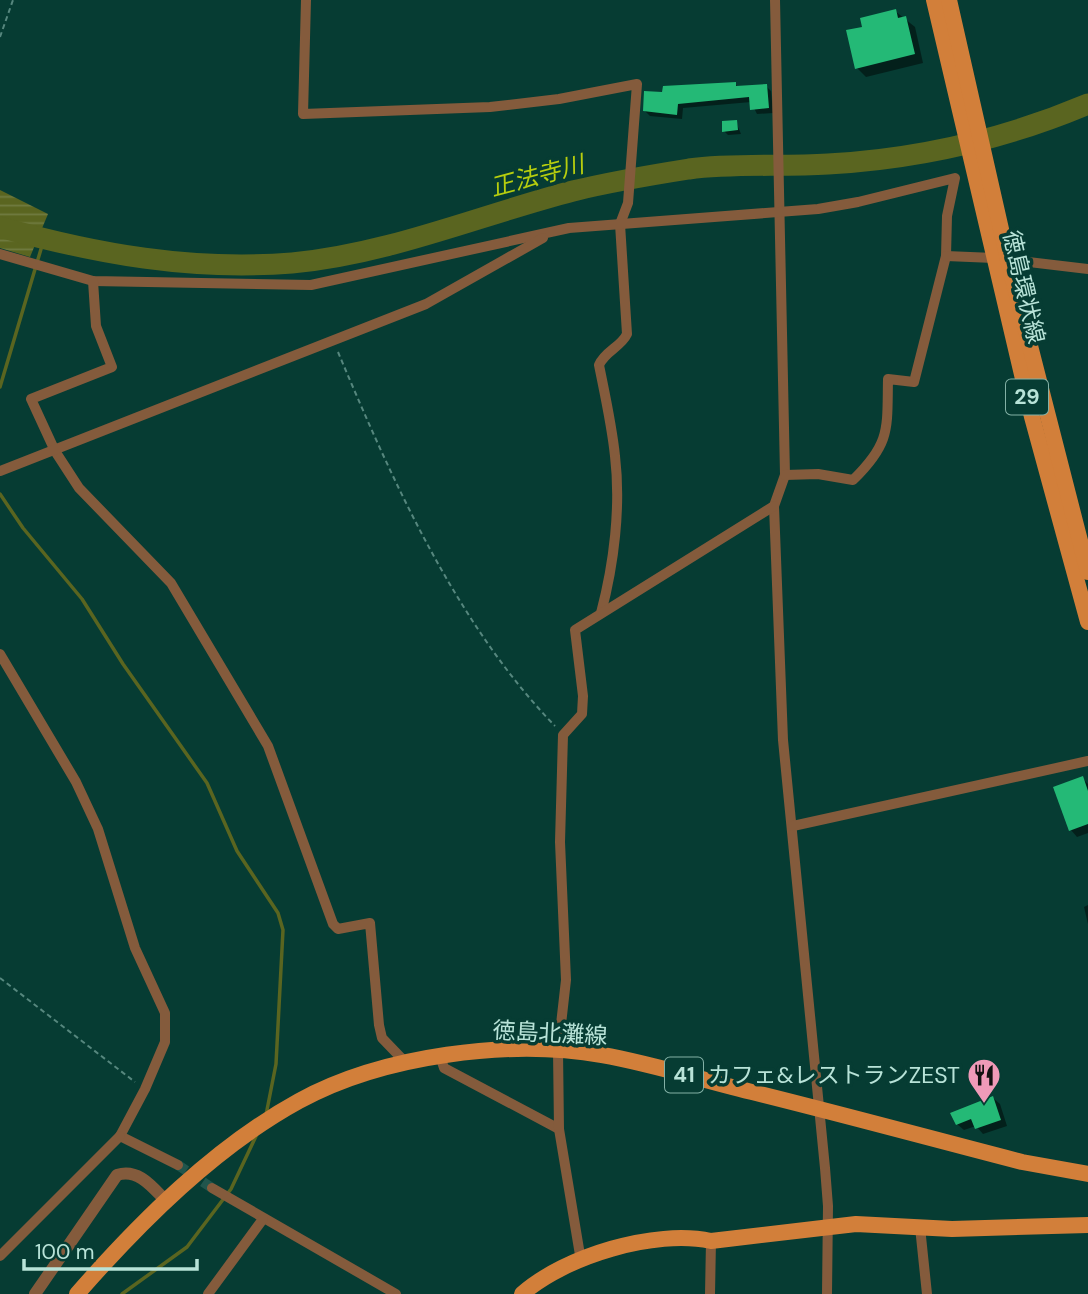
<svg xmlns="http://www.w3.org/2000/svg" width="1088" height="1294" font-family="'DM Sans','Noto Sans JP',sans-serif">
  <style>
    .water { fill: url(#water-rules) }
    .shadow { fill: #0007 }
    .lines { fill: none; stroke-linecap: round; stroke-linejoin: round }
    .stream { stroke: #5a6520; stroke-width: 3.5 }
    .river { stroke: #5a6520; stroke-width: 21 }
    .building { fill: #24b976 }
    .minor-tunnel { stroke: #21554c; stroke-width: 10; stroke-dasharray: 10 5; stroke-linecap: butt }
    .path { stroke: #56877e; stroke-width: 2; stroke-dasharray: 5 3.5; stroke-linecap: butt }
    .minor { stroke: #845b3c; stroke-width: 10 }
    .tertiary { stroke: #845b3c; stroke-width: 12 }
    .primary { stroke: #d27f3a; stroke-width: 16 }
    .labels { text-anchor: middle; stroke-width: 7; stroke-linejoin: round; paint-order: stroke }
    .shield { fill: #063c33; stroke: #83b1a6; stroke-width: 2 }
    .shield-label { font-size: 21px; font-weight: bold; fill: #b8e3d8 }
    .street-label { font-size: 23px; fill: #b8e3d8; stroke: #063c33 }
    .poi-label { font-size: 23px; fill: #b8e3d8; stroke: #063c33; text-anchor: end }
    .water-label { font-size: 24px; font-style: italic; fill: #b7ce0e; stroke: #063c33 }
  </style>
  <defs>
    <pattern id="water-rules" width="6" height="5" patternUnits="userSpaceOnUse" patternTransform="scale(1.75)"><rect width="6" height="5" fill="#5a6520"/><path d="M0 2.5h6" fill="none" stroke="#707b40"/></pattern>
  </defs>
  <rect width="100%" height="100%" fill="#063c33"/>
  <path class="water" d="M0 190 48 214 30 257 0 248Z"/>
  <g class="shadow">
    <path d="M895 11 915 27 923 63 866 77 857 68 864 28Z"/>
    <path d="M735 84 739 88 766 86 771 91 773 113 757 114 751 102 683 108 682 119 650 116 645 111 664 94Z"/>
    <path d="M736 122 741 134 728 135 724 131Z"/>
    <path d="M1082 778 1088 784V833L1077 837 1071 830Z"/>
    <path d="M1088 905V924L1084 907Z"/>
    <path d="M993 1098 1000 1104 1007 1126 983 1134 976 1126 964 1130 957 1124Z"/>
  </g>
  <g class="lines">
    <g class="stream">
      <path d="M0 387 44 239"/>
      <path d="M0 494 23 528 82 599 123 664 207 783 237 851 278 913 283 930 276 1064 266 1115"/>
      <path d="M122 1294 187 1247 231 1189 257 1134"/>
    </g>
    <path class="river" d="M0 227C97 254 191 271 292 263 389 254 480 215 573 191 610 182 651 175 689 169 734 163 782 167 828 164 918 159 1005 139 1088 104"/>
  </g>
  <g class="building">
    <path d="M896 9 898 18 906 16 915 54 855 69 846 30 862 27 860 18Z"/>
    <path d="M736 82V86L767 84 769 108 750 110 749 97 678 104 677 115 643 111 644 91 662 92 663 86Z"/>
    <path d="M737 120 738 130 722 132V121Z"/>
    <path d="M1083 776 1088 791V824L1069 831 1053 787Z"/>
    <path d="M993 1096 1001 1120 975 1129 971 1119 956 1125 950 1113Z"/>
  </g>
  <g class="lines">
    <path class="minor-tunnel" d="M178 1165 212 1188"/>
    <g class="path">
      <path d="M0 37 13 0"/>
      <path d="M338 352C392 480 457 625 555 726"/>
      <path d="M0 978 135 1082"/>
    </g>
    <g class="minor">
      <path d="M306 0 303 114 490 107 559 99 637 84 628 203 620 224 627 334C621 347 605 351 599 365 605 395 612 426 615 456 621 507 614 564 601 613"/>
      <path d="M775 0 785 475 774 506 783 740 825 1168 828 1206 827 1294"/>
      <path d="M0 254 93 281 311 285 569 228 818 209 858 202 955 178 947 216 946 256 914 382 888 379C887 429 891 443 853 480L818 474 785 475"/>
      <path d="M946 256 994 258 1088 269"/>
      <path d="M93 281 96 326 112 367 31 399 55 451 79 488 171 583 268 746 333 924 338 929 370 923 379 1025 382 1038 407 1064"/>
      <path d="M0 471 426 304 543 238"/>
      <path d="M0 654 76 782 98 829 135 948 165 1013V1042L145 1089 120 1136 178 1165"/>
      <path d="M793 826 1088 761"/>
      <path d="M440 1056 444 1068 559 1129"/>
      <path d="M212 1188 396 1294"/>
      <path d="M920 1227 927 1294"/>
      <path d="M0 1256 120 1136"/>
      <path d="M581 1261 559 1129 558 1051 566 980 560 842 563 735 582 714 583 696 575 630 774 506"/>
      <path d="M208 1294 263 1219"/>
      <path d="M710 1294 711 1241"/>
    </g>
    <path class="tertiary" d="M35 1294 117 1175C139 1168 153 1188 167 1202"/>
    <g class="primary">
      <path d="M934 0 1032 417 1088 622"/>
      <path d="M949 0 1008 260 1088 572"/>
      <path d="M77 1294C140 1222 215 1147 299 1101 383 1055 509 1039 602 1055 654 1064 705 1081 756 1093 845 1115 933 1139 1022 1162L1088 1174"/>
      <path d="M522 1294C565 1256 655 1229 711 1241L856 1224 952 1229 1088 1225"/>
    </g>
  </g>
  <defs>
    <symbol id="restaurant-pin" viewBox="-11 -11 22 30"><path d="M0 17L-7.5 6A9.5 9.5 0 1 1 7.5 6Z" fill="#ef9ab8" stroke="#063c33"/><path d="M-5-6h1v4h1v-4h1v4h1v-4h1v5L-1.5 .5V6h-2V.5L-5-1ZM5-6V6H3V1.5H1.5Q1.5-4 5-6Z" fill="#111"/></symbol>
  </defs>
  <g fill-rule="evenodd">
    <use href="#restaurant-pin" x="965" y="1056" width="38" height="52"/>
  </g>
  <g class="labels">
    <g class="shield">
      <rect x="1006" y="379.5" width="42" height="35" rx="5"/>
      <rect x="665" y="1057.5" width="38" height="35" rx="5"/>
    </g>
    <g class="shield-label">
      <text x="1027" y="404">29</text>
      <text x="684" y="1082">41</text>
    </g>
    <g class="street-label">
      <text transform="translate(1024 287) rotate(77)" y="8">徳島環状線</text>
      <text transform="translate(550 1033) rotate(3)" y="8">徳島北灘線</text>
    </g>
    <g class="poi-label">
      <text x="960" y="1083">カフェ&amp;レストランZEST</text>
    </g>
    <g class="water-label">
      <text transform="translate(537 176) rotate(-15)" y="8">正法寺川</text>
    </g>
  </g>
  <path d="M24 1259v10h173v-10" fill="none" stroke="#b8e3d8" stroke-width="3.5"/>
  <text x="35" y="1259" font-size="21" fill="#b8e3d8" stroke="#063c33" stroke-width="5" paint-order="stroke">100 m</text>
</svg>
